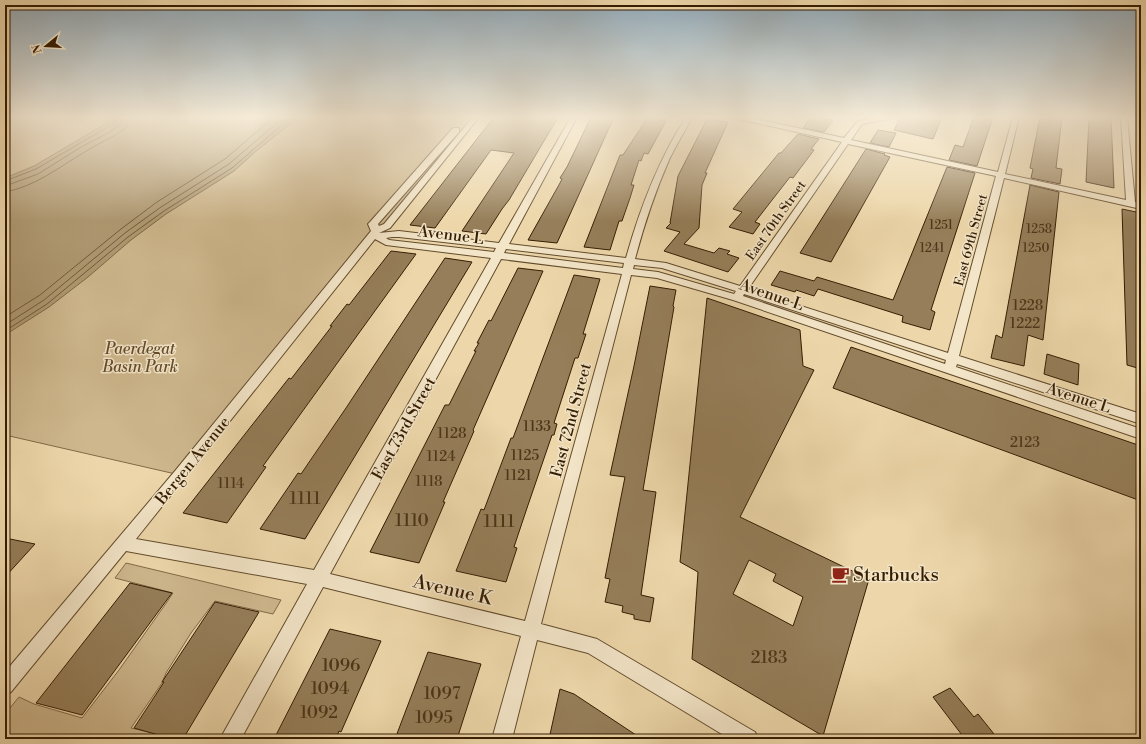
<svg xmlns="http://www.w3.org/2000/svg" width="1146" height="744" font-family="'Libre Bodoni',serif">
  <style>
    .green { fill: #ceb78d; stroke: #826a48 }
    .water { fill: #ae9871; stroke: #7e6745 }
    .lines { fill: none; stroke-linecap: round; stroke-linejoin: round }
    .shore { stroke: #725a3a; stroke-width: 1 }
    .building { fill: #957e59; stroke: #351d02; fill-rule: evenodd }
    .street-casing { stroke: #634c2c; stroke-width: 2 }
    .street { fill: #f3e5c8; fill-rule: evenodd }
    .labels { text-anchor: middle; stroke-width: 3; stroke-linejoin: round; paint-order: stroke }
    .far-number-label { font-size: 12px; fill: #4d3518 }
    .far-street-label { font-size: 13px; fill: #351d02; stroke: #f3e5c8 }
    .number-label { font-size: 14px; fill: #4d3518 }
    .street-label { font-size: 16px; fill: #351d02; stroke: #f3e5c8 }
    .park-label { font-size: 16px; font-style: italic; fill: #634b2c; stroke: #f3e5c8 }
    .near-number-label { font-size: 17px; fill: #4d3518 }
    .near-poi-label { font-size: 19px; fill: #351d02; stroke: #f3e5c8; text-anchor: start }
    .near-street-label { font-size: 19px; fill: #351d02; stroke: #f3e5c8 }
  </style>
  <rect width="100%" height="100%" fill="#edd7aa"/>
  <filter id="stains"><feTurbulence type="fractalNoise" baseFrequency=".005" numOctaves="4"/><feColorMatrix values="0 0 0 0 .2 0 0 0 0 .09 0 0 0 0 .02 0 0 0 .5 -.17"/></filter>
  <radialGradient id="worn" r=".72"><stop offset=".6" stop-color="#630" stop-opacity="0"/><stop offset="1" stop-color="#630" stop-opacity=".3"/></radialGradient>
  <g class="green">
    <path d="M5 117H128L5 183Z"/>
    <path d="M292 117H477L180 475 5 435V325Z"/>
    <path d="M126 563 281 600 273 614 215 601 191 633 166 673 162 683 131 728 179 739H5V714L19 697 34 704 82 718 119 670 167 602 173 593 115 578Z"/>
  </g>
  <path class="water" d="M117 117H299L255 152 234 171 166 214 131 240 88 277 49 307 5 335V178L34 166Z"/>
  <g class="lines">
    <g class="shore">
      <path d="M5 181 36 169 116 122 118 117"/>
      <path d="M5 186 38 174 81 147 110 132 120 125 123 117"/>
      <path d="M5 192C34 187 58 168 83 153 97 144 112 138 126 128L129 117"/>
      <path d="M5 317 40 295 121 229 157 202 225 159 274 117"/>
      <path d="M5 325 44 300 125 233 161 207 229 164 284 117"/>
      <path d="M5 331 47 304 128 237 164 211 232 168 291 117"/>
    </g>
  </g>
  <g class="building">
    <path d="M494 117H532L557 119 509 200 502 209 486 234 462 231 514 153 491 150 435 228 410 225Z"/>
    <path d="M591 117H614L557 243 528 240 560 183 562 179 560 178 567 167Z"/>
    <path d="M648 117H668L648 154 644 153 641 161 639 160 631 185H634L630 198 622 221H619L610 250 584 247 620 155H623Z"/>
    <path d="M811 117H819L833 120 824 132 803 128Z"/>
    <path d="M901 117H942L933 139 894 130Z"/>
    <path d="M974 117H993L977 166 949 160 955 145 963 147Z"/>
    <path d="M1040 117H1062L1056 168 1062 169 1060 184 1031 178 1033 169 1030 168Z"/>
    <path d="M1089 117H1111L1114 188 1086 182Z"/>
    <path d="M707 119 728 122 705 173H707L702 185 699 228 684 244 714 253 719 248 730 251 727 254 739 258 728 272 664 251 680 232 666 228 671 223H670L678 176Z"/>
    <path d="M878 130 896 133 889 147 870 143Z"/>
    <path d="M798 134 819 139 811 149 814 150 793 178 790 177 755 222 760 224 753 234 729 227 742 212 733 209 779 153H781Z"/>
    <path d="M866 149 885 154 884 155 890 157 831 262 800 253Z"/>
    <path d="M947 167 975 173 931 310 935 312 930 330 902 322 903 316 818 289 814 296 796 290 795 292 771 285 780 271 814 281 817 277 893 300Z"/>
    <path d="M1030 185 1059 192 1043 340 1028 335 1024 366 991 358 996 335 1002 338Z"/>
    <path d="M1122 209 1141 213V369L1127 365Z"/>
    <path d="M391 251 416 254 263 466 266 467 227 523 183 513 289 378 291 379 332 326H330L347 304 349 305Z"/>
    <path d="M445 258 472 262 305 539 260 529 298 473 301 474 346 408Z"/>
    <path d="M518 268 543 271 473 430 474 431 443 502H445L419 563 370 552 445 405H449L476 351H474L479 343H477L489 320 491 321Z"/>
    <path d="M574 275 600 279 583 334H586L578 358H575L554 423 557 424 554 435H552L527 508 514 547 517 548 506 582 456 571 481 509 484 510 511 438H513Z"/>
    <path d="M650 286 676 290 673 306 674 307 643 490 656 492 641 595 654 598 650 622 634 619V615L622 612 623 606 605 602 610 579 605 578 625 477 610 475 634 366Z"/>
    <path d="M707 298 800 330 803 366 814 370 740 517 869 579 823 736 692 659 698 572 680 562ZM749 560 776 574 773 581 803 597 793 626 733 594Z"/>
    <path d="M851 347 1141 446V501L833 388Z"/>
    <path d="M1047 354 1079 364 1078 385 1044 374Z"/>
    <path d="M5 538 35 544 5 577Z"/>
    <path d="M130 583 172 593 82 715 36 703Z"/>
    <path d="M215 602 259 612 183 739H173L134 728 164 682H162Z"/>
    <path d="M330 629 381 641 341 732 339 731 336 739H274Z"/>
    <path d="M428 652 481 664 457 739H395Z"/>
    <path d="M950 688 974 717 978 714 998 739H965L933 697Z"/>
    <path d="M560 689 574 694 642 739H549Z"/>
  </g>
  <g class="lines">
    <defs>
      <path id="street" d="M473 117H479L390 228 379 233 399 231 499 243 571 117H577L509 244 626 258C640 208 658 161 686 117H692C685 131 676 145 669 160 655 192 644 225 635 259L666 263 740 286 842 142 738 119 735 117H747L844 138 858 121 878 117H892L889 119 862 124 851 140 998 172 1013 117H1019L1005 174 1126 200 1121 117H1127L1135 202 1141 203V209L1004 178 959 356 1141 414V424L957 364 956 367 1141 429V439L733 300 657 278 631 275 541 624 597 639 755 732 758 739H730L588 653 537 640 512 739H492L521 636 323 587 241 739H220L307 584 126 551 11 692 5 695V672L175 471 371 231 368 224 370 222 453 128H459V132L378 224 379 226 384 224ZM848 144 996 176 948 353 748 289ZM392 237H399L496 248 494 252 389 240 386 238ZM375 239 386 245 491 258 314 570 136 539ZM506 249 624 263 623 268 504 253ZM501 259 622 274 525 621 330 574ZM634 265 662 268 736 291 734 294 658 272 633 269ZM744 294 946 360 945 364 743 296Z"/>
    </defs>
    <use href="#street" class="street-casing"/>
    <use href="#street" class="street"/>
  </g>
  <linearGradient id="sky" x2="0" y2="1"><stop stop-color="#91a9b8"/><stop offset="0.53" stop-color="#f7edd9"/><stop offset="1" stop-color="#f7edd9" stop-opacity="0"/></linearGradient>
  <rect width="1146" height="221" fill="url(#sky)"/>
  <defs>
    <symbol id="cafe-bare" viewBox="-9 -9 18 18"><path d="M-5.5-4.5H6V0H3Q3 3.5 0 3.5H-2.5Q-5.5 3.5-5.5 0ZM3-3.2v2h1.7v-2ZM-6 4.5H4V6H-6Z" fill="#8f2418" stroke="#f3e5c8" stroke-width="2.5" paint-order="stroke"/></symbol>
  </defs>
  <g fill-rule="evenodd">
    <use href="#cafe-bare" x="828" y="562" width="25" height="25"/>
  </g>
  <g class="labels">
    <g class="far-number-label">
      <text x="941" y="229">1251</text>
      <text x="1039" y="233">1258</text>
      <text x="932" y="252">1241</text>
      <text x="1036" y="252">1250</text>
    </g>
    <g class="far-street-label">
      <text transform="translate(775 220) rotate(-55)" y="5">East 70th Street</text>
      <text transform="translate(970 240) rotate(-75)" y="5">East 69th Street</text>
    </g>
    <g class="number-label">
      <text x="1028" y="310">1228</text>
      <text x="1025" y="328">1222</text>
      <text x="537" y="431">1133</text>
      <text x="452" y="438">1128</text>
      <text x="1025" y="447">2123</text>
      <text x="525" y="460">1125</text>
      <text x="441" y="461">1124</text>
      <text x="518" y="480">1121</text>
      <text x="429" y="486">1118</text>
      <text x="231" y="488">1114</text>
    </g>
    <g class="street-label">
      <text transform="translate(451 234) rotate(7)" y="6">Avenue L</text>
      <text transform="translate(772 294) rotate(19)" y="6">Avenue L</text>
      <text transform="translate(1079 397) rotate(18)" y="6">Avenue L</text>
      <text transform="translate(570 420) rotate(-75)" y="6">East 72nd Street</text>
      <text transform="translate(403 428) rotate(-61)" y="6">East 73rd Street</text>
      <text transform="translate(192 460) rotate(-51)" y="6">Bergen Avenue</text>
    </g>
    <g class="park-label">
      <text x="140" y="354">Paerdegat<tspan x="140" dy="18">Basin Park</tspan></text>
    </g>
    <g class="near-number-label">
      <text x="305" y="504">1111</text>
      <text x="412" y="526">1110</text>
      <text x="499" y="527">1111</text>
      <text x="769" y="663">2183</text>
      <text x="341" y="671">1096</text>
      <text x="330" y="694">1094</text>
      <text x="442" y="699">1097</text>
      <text x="319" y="718">1092</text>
      <text x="434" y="723">1095</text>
    </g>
    <g class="near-poi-label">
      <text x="853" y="581">Starbucks</text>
    </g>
    <g class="near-street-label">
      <text transform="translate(453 589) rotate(13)" y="7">Avenue K</text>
    </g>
  </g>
  <rect width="1146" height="744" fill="none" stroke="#edd7aa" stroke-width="20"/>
  <rect x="6" y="6" width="1134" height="732" fill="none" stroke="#351d02" stroke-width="2"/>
  <rect x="10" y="10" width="1126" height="724" fill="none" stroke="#351d02"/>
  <g transform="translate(46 46) rotate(252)" stroke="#f3e5c8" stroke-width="3" paint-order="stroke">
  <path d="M0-3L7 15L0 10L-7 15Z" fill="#351d02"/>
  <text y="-6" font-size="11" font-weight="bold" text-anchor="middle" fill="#351d02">N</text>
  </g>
  <rect width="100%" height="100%" filter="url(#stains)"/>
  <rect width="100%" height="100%" fill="url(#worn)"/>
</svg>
